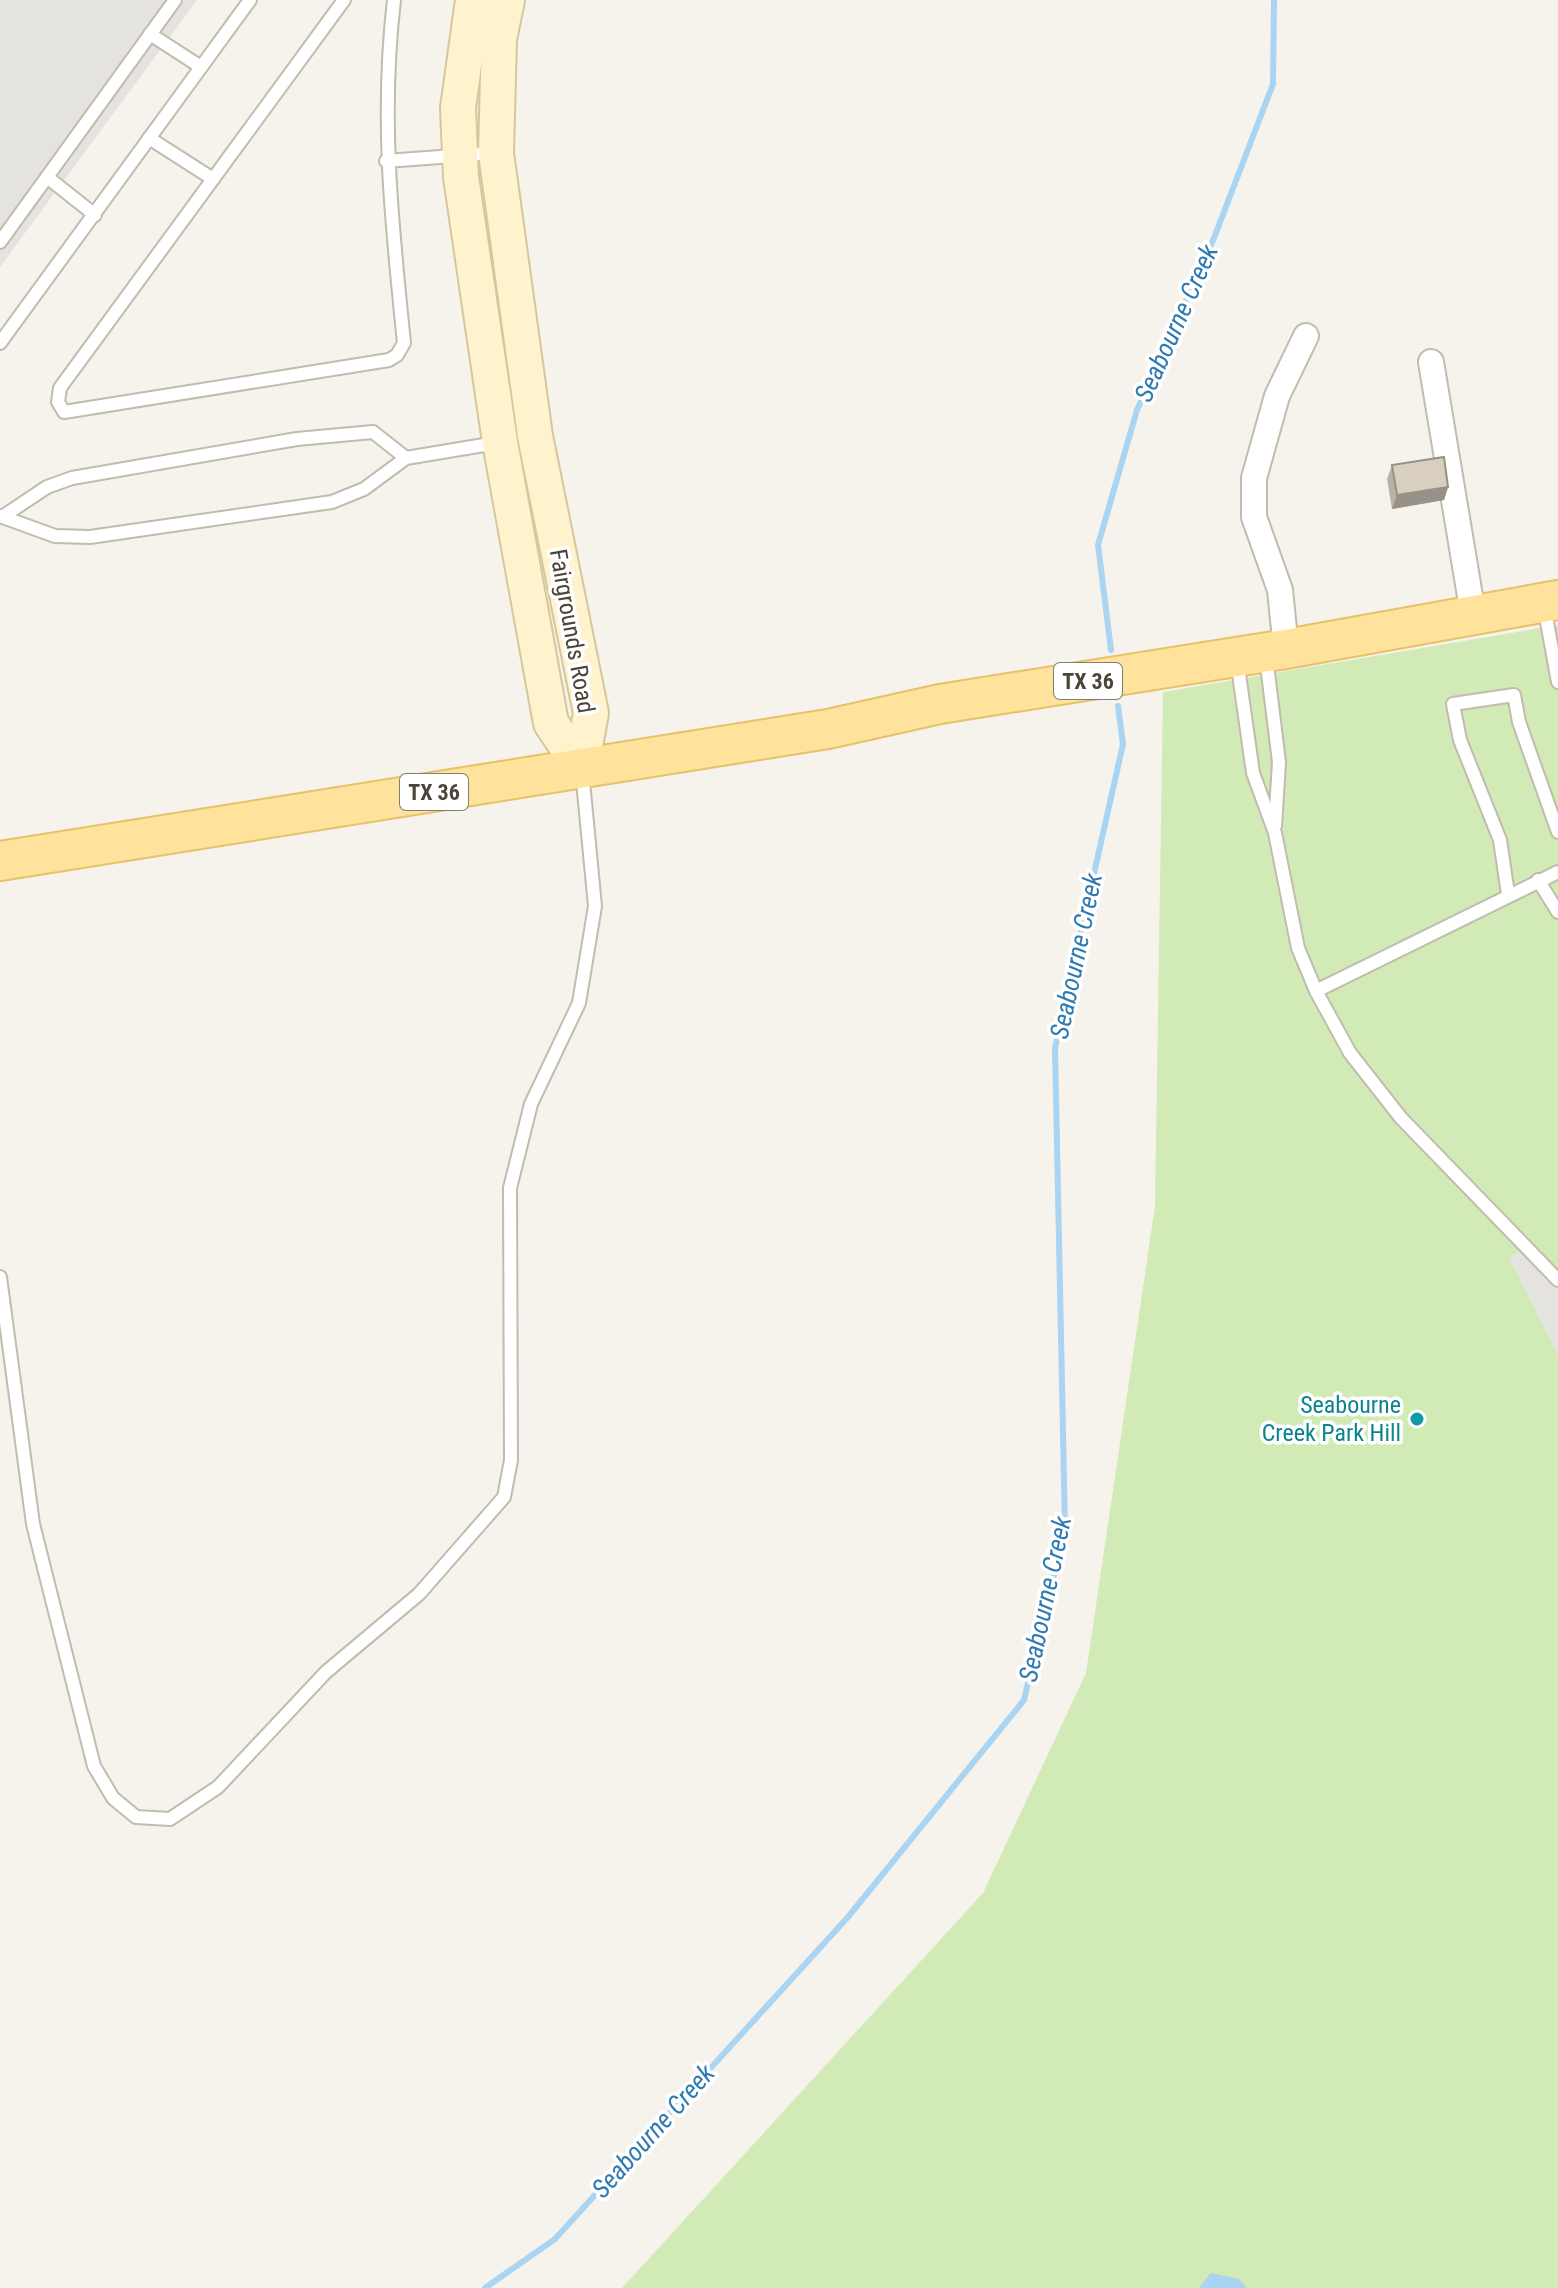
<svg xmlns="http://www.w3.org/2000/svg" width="1558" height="2288" font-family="'Roboto Condensed',sans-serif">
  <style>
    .green { fill: #d2eab5 }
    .parking { fill: #e5e3e0 }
    .water { fill: #a9d4f2 }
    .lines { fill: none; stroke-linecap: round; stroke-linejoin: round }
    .stream { stroke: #a9d4f2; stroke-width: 6 }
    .lane-casing { stroke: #c2bbae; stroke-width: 16 }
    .street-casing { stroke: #c2bbae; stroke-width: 28 }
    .secondary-casing { stroke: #d6c79b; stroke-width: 38 }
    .primary-casing { stroke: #e6c16a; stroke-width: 42 }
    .lane { stroke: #fff; stroke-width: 12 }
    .street { stroke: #fff; stroke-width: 24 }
    .secondary { stroke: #fff3cd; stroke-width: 34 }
    .primary { stroke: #ffe39c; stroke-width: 38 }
    .wall { fill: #bab2a6 }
    .shaded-wall { fill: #979187 }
    .building { fill: #d8cfc1; stroke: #979187; stroke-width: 2 }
    .culture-dot { fill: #0f9aa8; stroke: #fff; stroke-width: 3 }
    .labels { text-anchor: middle; stroke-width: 7; stroke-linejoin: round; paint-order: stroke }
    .shield { fill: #fff; stroke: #817c74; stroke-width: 2 }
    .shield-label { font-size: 22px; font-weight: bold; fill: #4b4439 }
    .street-label { font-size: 24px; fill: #4b4439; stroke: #fff }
    .culture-label { font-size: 24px; fill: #0d838f; stroke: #fff; text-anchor: end }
    .water-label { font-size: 26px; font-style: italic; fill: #2e7ab2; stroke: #fff }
  </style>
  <rect width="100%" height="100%" fill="#f6f3ec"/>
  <path class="green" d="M1558 625V2288H622L983 1893 1086 1673 1155 1206 1163 692Z"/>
  <g class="parking">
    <path d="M0 0H197L0 267Z"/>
    <path d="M1525 1246 1558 1280V1356L1509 1258Z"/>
  </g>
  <path class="water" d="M1211 2273 1239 2279 1247 2288H1199Z"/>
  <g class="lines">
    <g class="stream">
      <path d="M1111 650 1098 545 1137 410 1214 238 1273 84 1274 0"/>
      <path d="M485 2288 555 2239 848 1917 1024 1700 1065 1529 1055 1048 1123 744 1118 706"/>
    </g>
    <defs>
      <g id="lane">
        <path d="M150 34 201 67"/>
        <path d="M149 138 213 179 344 0"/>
        <path d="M386 161 494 153"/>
        <path d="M47 177 95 215"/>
        <path d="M213 179 60 388 58 402 64 412 389 360 397 355 404 343C392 225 380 119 394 0"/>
        <path d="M0 242 175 0"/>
        <path d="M0 343 250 0"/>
        <path d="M0 516 55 536 90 537 332 502 364 489 406 458 496 443"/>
        <path d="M2 517 47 487 72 478 297 439 373 432 406 458"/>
        <path d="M1544 606 1558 682"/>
        <path d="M1266 657 1279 762 1275 826"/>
        <path d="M1237 660 1253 773 1275 833 1298 948 1316 991 1350 1053 1401 1118 1558 1280"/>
        <path d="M1538 880 1558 912"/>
        <path d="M1508 894 1500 840 1460 740 1453 704 1514 695 1519 722 1558 832"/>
        <path d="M1316 991 1558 872"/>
        <path d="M0 1277 33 1524 94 1766 113 1798 136 1817 170 1819 218 1787 326 1672 419 1594 504 1497 511 1460 510 1188 531 1104 579 1003 595 906 582 771"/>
      </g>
      <g id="street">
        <path d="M1431 362 1473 614"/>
        <path d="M1286 649 1280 590 1254 517V478L1277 396 1306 336"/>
      </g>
      <g id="secondary">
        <path d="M473 0 458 108 461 177 500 442 551 723 581 768"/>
        <path d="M507 0 499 39 496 153 535 436 591 713 581 768"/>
      </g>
      <path id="primary" d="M0 861 828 729 940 704 1286 649 1558 600"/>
    </defs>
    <use href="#lane" class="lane-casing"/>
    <use href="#street" class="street-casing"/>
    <use href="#secondary" class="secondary-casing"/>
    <use href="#primary" class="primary-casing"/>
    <use href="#lane" class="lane"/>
    <use href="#street" class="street"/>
    <use href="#secondary" class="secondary"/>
    <use href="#primary" class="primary"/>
  </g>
  <path class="wall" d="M1392 465 1448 487 1444 500 1392 509 1387 479Z"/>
  <path class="shaded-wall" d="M1448 487 1444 500 1392 509 1397 495Z"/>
  <path class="building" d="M1444 457 1448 487 1397 495 1392 465Z"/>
  <circle class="culture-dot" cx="1417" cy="1419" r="8"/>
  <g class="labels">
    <g class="shield">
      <rect x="1054" y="663" width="68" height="36" rx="6"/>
      <rect x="400" y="774" width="68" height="36" rx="6"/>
    </g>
    <g class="shield-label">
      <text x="1088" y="689">TX 36</text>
      <text x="434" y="800">TX 36</text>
    </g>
    <g class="street-label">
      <text transform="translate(572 631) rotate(80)" y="8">Fairgrounds Road</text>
    </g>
    <g class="culture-label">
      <text x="1401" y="1413">Seabourne<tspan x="1401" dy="28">Creek Park Hill</tspan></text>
    </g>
    <g class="water-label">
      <text transform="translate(1176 323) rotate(-66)" y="9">Seabourne Creek</text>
      <text transform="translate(1076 956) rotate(-78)" y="9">Seabourne Creek</text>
      <text transform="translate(1045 1599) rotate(-78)" y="9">Seabourne Creek</text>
      <text transform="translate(653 2131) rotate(-48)" y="9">Seabourne Creek</text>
    </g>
  </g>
</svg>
